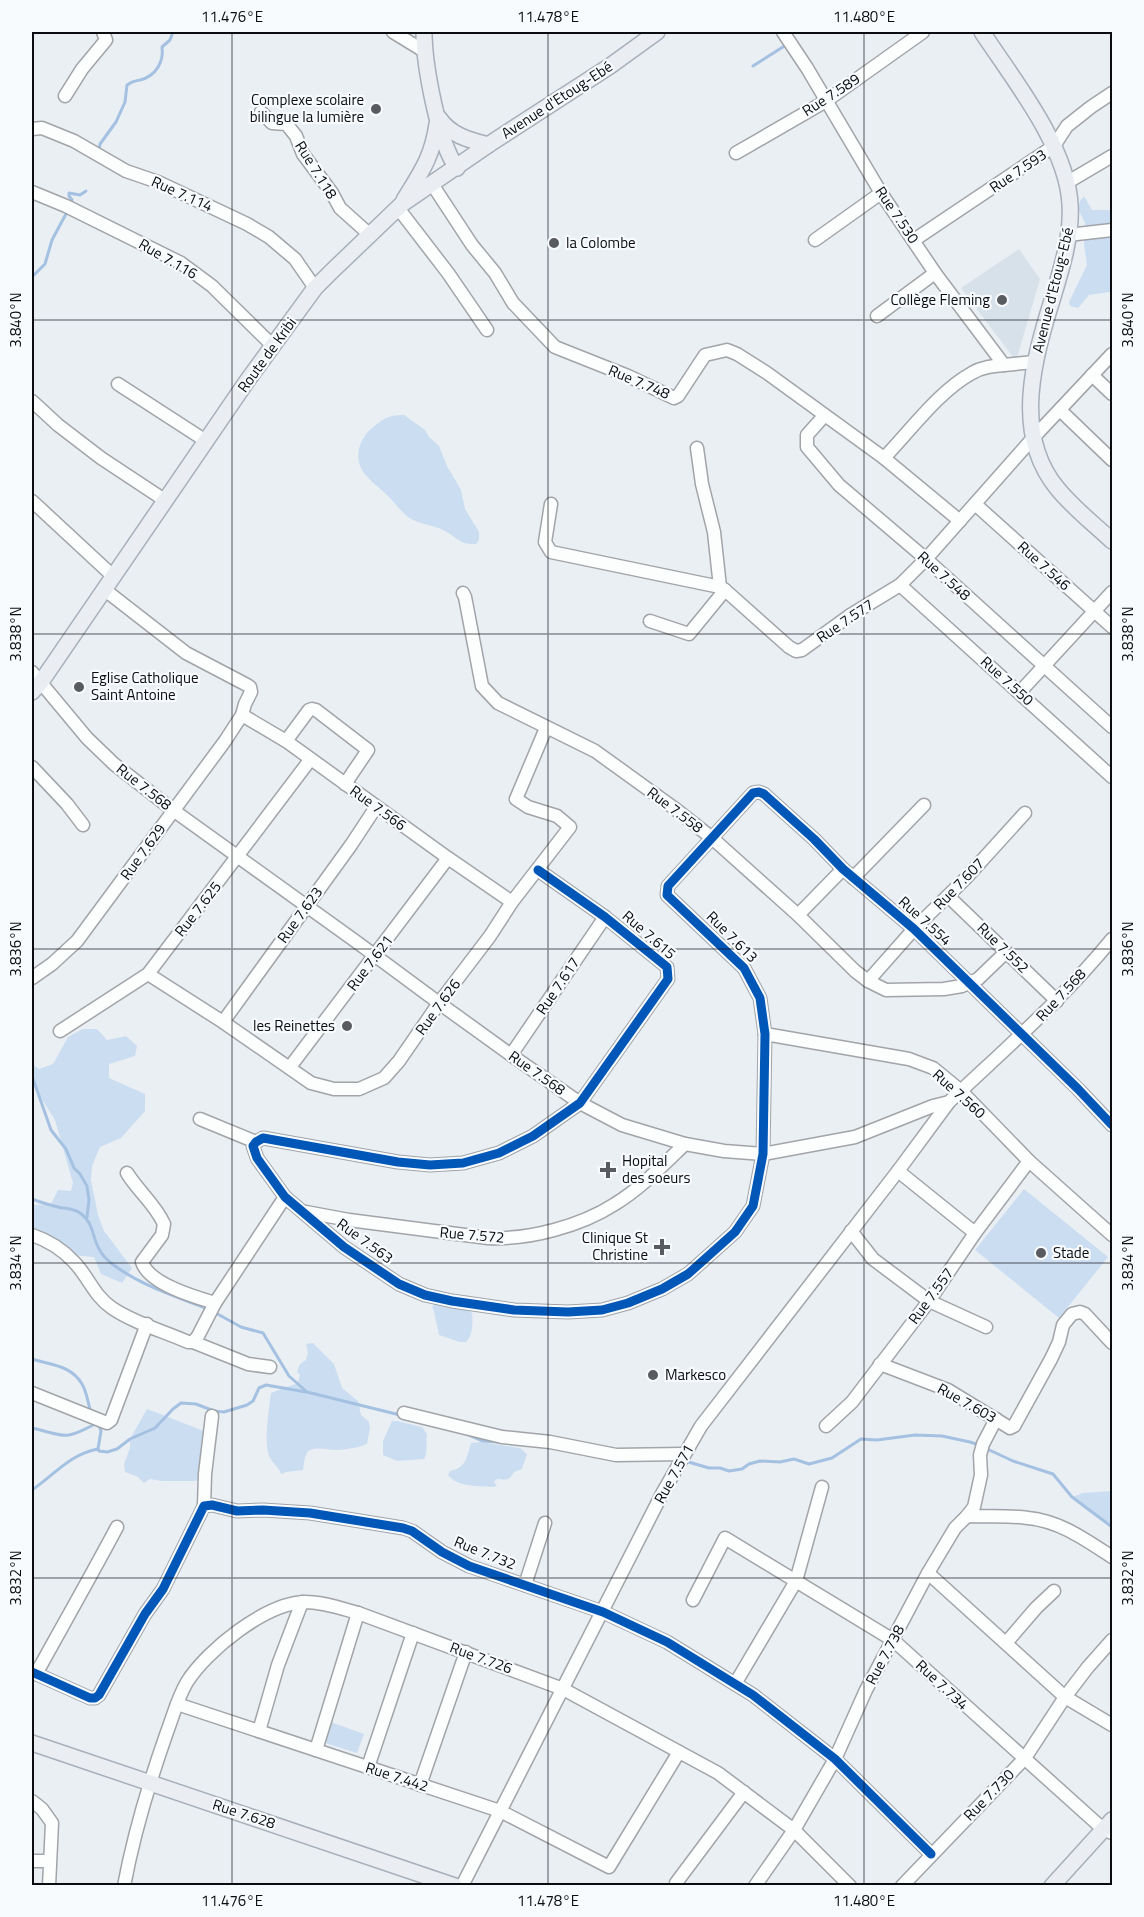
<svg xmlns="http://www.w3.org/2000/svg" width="1144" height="1917" font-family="'Titillium Web',sans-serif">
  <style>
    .built { fill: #d7e1ea }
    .green { fill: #cbddf1 }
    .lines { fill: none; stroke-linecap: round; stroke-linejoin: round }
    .stream { stroke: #a5c1e2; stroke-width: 3 }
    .minor-casing { stroke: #a1a4a8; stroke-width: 15 }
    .major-casing { stroke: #a7afb9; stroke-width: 18 }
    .minor { stroke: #fcfdfd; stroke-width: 12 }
    .major { stroke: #eaeef2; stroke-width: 15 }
    .cycleway-casing { stroke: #f8fbfe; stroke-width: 13 }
    .cycleway { stroke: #0057b8; stroke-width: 9 }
    .ticks { fill: none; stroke: #0a0c0f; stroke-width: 1.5; stroke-opacity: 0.45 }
    .poi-dot { fill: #585b5f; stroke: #f8fbfe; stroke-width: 2 }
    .labels { text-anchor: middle; stroke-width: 4.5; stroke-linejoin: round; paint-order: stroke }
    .street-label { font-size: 15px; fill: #0a0c0f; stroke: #f8fbfe }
    .poi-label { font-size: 15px; fill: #0a0c0f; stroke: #f8fbfe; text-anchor: start }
    .neatline { fill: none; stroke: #0a0c0f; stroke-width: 2 }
    .ticks-label { font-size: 15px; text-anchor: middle; fill: #0a0c0f }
  </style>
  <rect width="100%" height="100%" fill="#eaeff4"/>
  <path class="built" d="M1019 249 1040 279 1016 361 961 288Z"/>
  <g class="green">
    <path d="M1084 196 1092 210H1110L1112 207V267L1110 272 1112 284 1110 292 1089 295 1078 308 1070 306 1069 302 1087 265 1084 244 1086 225 1078 209 1080 201Z"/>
    <path d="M404 415 425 430 429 437 439 446 447 466 461 490 465 509 479 532V540L476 544C461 545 459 539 447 532 436 525 420 525 408 517 400 511 396 504 389 497 375 482 354 473 359 449 361 441 365 434 371 429 383 419 387 415 404 415Z"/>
    <path d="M83 1029H97L107 1040 126 1036 137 1046 135 1056 109 1064V1078L145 1094V1111L121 1138 100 1147 92 1166 91 1180 98 1215 104 1231 132 1268 122 1283 101 1274 94 1257 72 1255 46 1233 32 1227V1205L51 1204 58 1190 71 1191 73 1183 55 1120 36 1090 32 1077V1058V1064L39 1069 53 1064 68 1037Z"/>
    <path d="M1024 1189 1108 1257 1059 1318 975 1250Z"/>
    <path d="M435 1303 466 1308 472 1313C473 1323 473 1335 466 1342H460L439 1335 434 1311 432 1307Z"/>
    <path d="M313 1343 334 1364 342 1388 358 1401 361 1415 369 1422 370 1428 367 1444C357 1448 344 1450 333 1450 323 1449 317 1447 308 1451L305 1457 303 1470 286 1472 281 1474C279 1467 273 1464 270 1458 263 1443 269 1410 271 1393L298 1383 300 1375 297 1372 300 1364 306 1360 308 1353 306 1344Z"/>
    <path d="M147 1409C166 1416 186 1424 206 1432L200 1476 196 1481H161L150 1479 144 1483 138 1477 125 1472 124 1464 130 1448V1439Z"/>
    <path d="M392 1421H397L422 1427 427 1434C426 1442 428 1452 424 1459L397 1461 383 1455V1441Z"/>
    <path d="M480 1442 520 1448 527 1454 522 1469 514 1472C509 1481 506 1480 497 1479L494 1482 497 1486 492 1487C478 1486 457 1487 448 1475L450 1471C466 1468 467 1457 471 1443Z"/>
    <path d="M1111 1491H1112V1527L1072 1497 1083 1493Z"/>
    <path d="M328 1721 364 1734 357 1753 322 1742Z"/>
  </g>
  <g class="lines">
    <g class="stream">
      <path d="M753 66 786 45"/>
      <path d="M99 150 100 144 116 122 125 102 127 85C132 81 135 81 140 80 156 76 164 62 162 47L170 40 173 32"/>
      <path d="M71 204 72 200 69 196V193L80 195 86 191"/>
      <path d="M32 277 45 264 52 240 67 212"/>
      <path d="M32 1076 51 1130 66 1149 74 1168 80 1174 87 1186 89 1200 87 1217"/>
      <path d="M32 1199C40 1202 49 1205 58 1207 66 1209 73 1208 80 1213 98 1225 89 1246 111 1263 139 1285 175 1296 208 1309"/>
      <path d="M214 1312 241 1327 263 1333 289 1376 307 1392 400 1415"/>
      <path d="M32 1359C51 1365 71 1365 82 1384 87 1392 88 1404 91 1412"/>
      <path d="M32 1428C66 1436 64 1441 97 1423"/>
      <path d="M469 1435 483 1441 498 1442"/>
      <path d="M985 1448 1013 1461 1053 1474 1072 1497 1112 1527"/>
      <path d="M98 1449 101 1431 99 1425"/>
      <path d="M685 1461 709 1468H720L729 1471 742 1469 749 1464 760 1461 780 1462 794 1459 809 1464 832 1458 861 1439 877 1440 915 1435 942 1436 970 1442 979 1445"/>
      <path d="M32 1490C54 1475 70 1454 98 1449L99 1451 107 1452 117 1449 130 1439 155 1428 173 1409 181 1403 196 1404 214 1411 224 1412 247 1405 253 1401 259 1388 266 1385 306 1392"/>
    </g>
    <defs>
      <g id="minor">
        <path d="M393 32 424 51"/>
        <path d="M783 32 807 68 881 193 935 273 1004 365 1034 362"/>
        <path d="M65 96 82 69 106 40 103 32"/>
        <path d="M261 112 272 123 286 124 288 126 296 136 303 154 332 193 340 208 369 234"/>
        <path d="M32 129 42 128 74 141 126 171 158 182 247 224 269 237 295 259 315 288"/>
        <path d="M736 153 826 101 923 32"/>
        <path d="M1068 182 1112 156"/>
        <path d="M432 184 472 245 495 273 513 303 555 347 628 376 674 398 678 396 705 355 727 350 737 354 767 373 884 458 960 521"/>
        <path d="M32 192 66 206 181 263 212 286 273 346"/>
        <path d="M398 208 448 273 487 330"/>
        <path d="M1068 235 1112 230"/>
        <path d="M815 240 881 193"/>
        <path d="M914 240 1054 146 1067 126 1091 107 1112 93"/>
        <path d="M877 316 935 273"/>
        <path d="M1092 375 1112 394"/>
        <path d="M118 384 206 441"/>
        <path d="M32 401 58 425 101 458 166 501"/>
        <path d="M1060 410 1112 460"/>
        <path d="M824 416 807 435V447L839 485 926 559 1112 727"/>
        <path d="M697 448 702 484 714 532 720 587"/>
        <path d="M884 458C910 431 939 391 972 373 982 367 993 366 1004 365"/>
        <path d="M32 501 114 577"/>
        <path d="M551 504 545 542 551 552 720 587 725 590 789 647 796 651 802 650 849 616 900 585 926 559 1033 438 1112 354"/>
        <path d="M975 504 1112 627"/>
        <path d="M900 585 1112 777"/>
        <path d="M463 593 465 597 482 686 498 703 595 751 674 808 712 838 798 915 855 971 868 981 886 990 944 989 962 986 978 979 1006 952"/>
        <path d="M650 621 689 634 725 590"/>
        <path d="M32 672 87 738 114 764 173 810 358 943 439 1003 511 1055 580 1103 622 1125 685 1144 724 1151 763 1154 855 1137 933 1106 949 1102C1005 1049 1063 999 1112 939"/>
        <path d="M1020 692 1112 592"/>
        <path d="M242 715 286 741 448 858 512 902"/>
        <path d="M286 741 309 710 312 709 316 710 368 750 345 784"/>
        <path d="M32 767 67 804 83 825"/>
        <path d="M538 870 605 917 667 967 668 979 580 1103 533 1136 499 1153 463 1163 430 1165 398 1162 263 1138 256 1142 253 1146 257 1158 285 1197 344 1247 399 1284 425 1295 452 1301 514 1310 568 1312 602 1310 628 1303 662 1289 688 1274 735 1232 753 1206 763 1154 765 1034 760 998 744 968 667 895 668 886 753 793 759 792 764 794 814 839 843 869 914 929 1078 1089 1112 1125"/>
        <path d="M853 878 924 805"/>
        <path d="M948 896 1057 1001"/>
        <path d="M798 915 843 869"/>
        <path d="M148 974 223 1022 311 1083 334 1089H359L384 1078 399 1061 439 1003 490 936 512 902 570 827 557 816 528 807 516 799 546 728"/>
        <path d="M32 978 52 964 77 941 225 741 242 715 245 704 251 692 250 687 247 685 186 653 105 590"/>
        <path d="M868 981 914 929 966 878 1025 813"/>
        <path d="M223 1022 351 845 376 807"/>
        <path d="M60 1031 148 974 310 760"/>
        <path d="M765 1034 909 1059 933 1068 961 1091 1029 1161 1112 1235"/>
        <path d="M511 1055 605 917"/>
        <path d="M290 1067 448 858"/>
        <path d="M200 1119 256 1142"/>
        <path d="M898 1171 975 1233"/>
        <path d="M127 1173C138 1191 155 1204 164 1224L162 1235 142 1262C149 1284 195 1297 215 1303"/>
        <path d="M306 1212 349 1220 488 1238C529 1240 581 1226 615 1204 641 1188 663 1165 685 1144"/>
        <path d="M851 1231 873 1259 929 1301 986 1327"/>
        <path d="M32 1235C47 1240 62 1249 74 1262 88 1276 94 1296 112 1308 134 1323 163 1331 188 1342H193L248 1364 270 1367"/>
        <path d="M193 1342 198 1336 215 1303 285 1197"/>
        <path d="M880 1364 948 1390 1010 1428 1014 1426 1051 1359 1059 1342 1063 1325 1072 1314 1080 1312 1085 1314 1112 1343"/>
        <path d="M32 1393 107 1423 111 1420 147 1324"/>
        <path d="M404 1413 502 1437 550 1442 616 1455 684 1454"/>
        <path d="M826 1426 852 1402 929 1301 975 1233 1029 1161"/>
        <path d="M204 1506 205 1474 212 1416"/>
        <path d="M967 1516C987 1517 1008 1515 1028 1518 1060 1521 1086 1540 1112 1557"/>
        <path d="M928 1573 1065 1697 1112 1725"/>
        <path d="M525 1585 545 1523"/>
        <path d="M693 1600 725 1538 893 1640 1103 1829 1112 1833"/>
        <path d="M1006 1643 1036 1608 1054 1591"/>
        <path d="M32 1672 90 1698H95L99 1695 145 1614 163 1589 204 1506 212 1505 237 1511 263 1510 310 1513 403 1528 412 1531 442 1552 469 1566 603 1612 667 1642 753 1695 835 1759 931 1854"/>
        <path d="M36 1674C63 1625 91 1576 117 1527"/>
        <path d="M735 1684 796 1581 822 1487"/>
        <path d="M177 1704 500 1811 609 1867 679 1752"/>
        <path d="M259 1731 278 1665 302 1602"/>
        <path d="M316 1750 358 1613"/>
        <path d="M368 1767 413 1633"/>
        <path d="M420 1785 466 1652"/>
        <path d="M32 1801 42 1809 52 1823 49 1886"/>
        <path d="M32 1861H49"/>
        <path d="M676 1883 744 1792"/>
        <path d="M124 1886C134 1833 149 1783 167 1732 173 1716 178 1697 187 1682 207 1650 266 1603 305 1602 323 1602 340 1608 358 1613L563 1689 718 1773 794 1830 850 1886"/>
        <path d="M462 1886 663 1492 701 1426 898 1171 949 1102"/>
        <path d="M755 1886 794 1830 835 1759 866 1690 928 1573 955 1528 967 1516 974 1507 981 1475 980 1455 983 1444 996 1419"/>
        <path d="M902 1886 1025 1758 1065 1697 1088 1667 1112 1640"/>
      </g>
      <g id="major">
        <path d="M424 32C424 63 438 143 457 168"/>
        <path d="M982 32C1013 79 1067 146 1070 204 1072 235 1062 267 1053 297 1034 358 1012 433 1057 488 1073 508 1094 524 1112 541"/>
        <path d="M439 118C450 135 469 140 488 145"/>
        <path d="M404 200C421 172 432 158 437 124"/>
        <path d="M32 692 41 682 247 381 315 288 331 272 402 204 488 145 610 66 657 32"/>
        <path d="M32 1743 455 1886"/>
        <path d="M1052 1886 1112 1820"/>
      </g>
    </defs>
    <use href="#minor" class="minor-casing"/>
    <use href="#major" class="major-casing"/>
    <use href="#minor" class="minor"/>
    <use href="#major" class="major"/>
    <defs>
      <g id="cycleway">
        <path d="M538 870 605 917 667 967 668 979 580 1103 533 1136 499 1153 463 1163 430 1165 398 1162 263 1138 256 1142 253 1146 257 1158 285 1197 344 1247 399 1284 425 1295 452 1301 514 1310 568 1312 602 1310 628 1303 662 1289 688 1274 735 1232 753 1206 763 1154 765 1034 760 998 744 968 667 895 668 886 753 793 759 792 764 794 814 839 843 869 914 929 1078 1089 1112 1125"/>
        <path d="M32 1672 90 1698H95L99 1695 145 1614 163 1589 204 1506 212 1505 237 1511 263 1510 310 1513 403 1528 412 1531 442 1552 469 1566 603 1612 667 1642 753 1695 835 1759 931 1854"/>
      </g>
    </defs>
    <use href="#cycleway" class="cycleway-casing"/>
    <use href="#cycleway" class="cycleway"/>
  </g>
  <path class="ticks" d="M232 32V1886M548 32V1886M864 32V1886M32 320H1112M32 634H1112M32 949H1112M32 1263H1112M32 1578H1112"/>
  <g class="poi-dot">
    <circle cx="376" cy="109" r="6"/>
    <circle cx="554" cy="243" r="6"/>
    <circle cx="1002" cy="300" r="6"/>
    <circle cx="79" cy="687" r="6"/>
    <circle cx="347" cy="1026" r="6"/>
    <path d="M605 1161h6v6h6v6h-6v6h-6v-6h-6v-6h6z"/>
    <path d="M659 1238h6v6h6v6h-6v6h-6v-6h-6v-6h6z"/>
    <circle cx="1041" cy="1253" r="6"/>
    <circle cx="653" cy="1375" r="6"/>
  </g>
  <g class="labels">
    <g class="street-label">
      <text transform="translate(831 95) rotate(-33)" y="5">Rue 7.589</text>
      <text transform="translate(557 100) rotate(-33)" y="5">Avenue d'Etoug-Ebé</text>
      <text transform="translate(316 170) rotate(58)" y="5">Rue 7.118</text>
      <text transform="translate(1018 171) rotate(-34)" y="5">Rue 7.593</text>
      <text transform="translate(182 194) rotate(24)" y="5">Rue 7.114</text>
      <text transform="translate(897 215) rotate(56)" y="5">Rue 7.530</text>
      <text transform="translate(168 259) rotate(30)" y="5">Rue 7.116</text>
      <text transform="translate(1053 290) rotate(-76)" y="5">Avenue d'Etoug-Ebé</text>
      <text transform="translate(267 355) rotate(-54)" y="5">Route de Kribi</text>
      <text transform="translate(639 382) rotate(23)" y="5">Rue 7.748</text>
      <text transform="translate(1044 566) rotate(42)" y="5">Rue 7.546</text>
      <text transform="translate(944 576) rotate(42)" y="5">Rue 7.548</text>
      <text transform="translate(845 621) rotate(-34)" y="5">Rue 7.577</text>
      <text transform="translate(1007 681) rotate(42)" y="5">Rue 7.550</text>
      <text transform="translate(144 787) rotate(38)" y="5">Rue 7.568</text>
      <text transform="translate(378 808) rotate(36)" y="5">Rue 7.566</text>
      <text transform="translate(675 810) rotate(37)" y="5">Rue 7.558</text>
      <text transform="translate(143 852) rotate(-54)" y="5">Rue 7.629</text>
      <text transform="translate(959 884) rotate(-46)" y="5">Rue 7.607</text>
      <text transform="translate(198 909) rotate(-52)" y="5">Rue 7.625</text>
      <text transform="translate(300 915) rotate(-54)" y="5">Rue 7.623</text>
      <text transform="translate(925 921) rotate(42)" y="5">Rue 7.554</text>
      <text transform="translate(649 935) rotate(41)" y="5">Rue 7.615</text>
      <text transform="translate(732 937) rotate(45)" y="5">Rue 7.613</text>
      <text transform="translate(1003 948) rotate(44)" y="5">Rue 7.552</text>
      <text transform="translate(370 963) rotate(-53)" y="5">Rue 7.621</text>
      <text transform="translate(558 986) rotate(-56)" y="5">Rue 7.617</text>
      <text transform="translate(1061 995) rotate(-47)" y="5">Rue 7.568</text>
      <text transform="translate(438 1007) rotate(-54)" y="5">Rue 7.626</text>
      <text transform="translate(537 1073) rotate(35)" y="5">Rue 7.568</text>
      <text transform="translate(959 1094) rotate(42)" y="5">Rue 7.560</text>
      <text transform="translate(472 1235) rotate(5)" y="5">Rue 7.572</text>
      <text transform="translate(365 1241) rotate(36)" y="5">Rue 7.563</text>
      <text transform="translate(931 1296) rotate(-54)" y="5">Rue 7.557</text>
      <text transform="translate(967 1403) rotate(29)" y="5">Rue 7.603</text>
      <text transform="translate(674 1474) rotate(-61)" y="5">Rue 7.571</text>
      <text transform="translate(485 1553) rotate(22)" y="5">Rue 7.732</text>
      <text transform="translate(885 1655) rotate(-62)" y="5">Rue 7.738</text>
      <text transform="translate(481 1658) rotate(20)" y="5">Rue 7.726</text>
      <text transform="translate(942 1685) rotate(43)" y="5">Rue 7.734</text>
      <text transform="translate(397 1777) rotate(18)" y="5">Rue 7.442</text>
      <text transform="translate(989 1795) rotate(-46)" y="5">Rue 7.730</text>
      <text transform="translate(244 1814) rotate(18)" y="5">Rue 7.628</text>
    </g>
    <g class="poi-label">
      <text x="364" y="105" text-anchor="end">Complexe scolaire<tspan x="364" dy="17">bilingue la lumière</tspan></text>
      <text x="566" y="248">la Colombe</text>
      <text x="990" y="305" text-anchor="end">Collège Fleming</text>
      <text x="91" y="683">Eglise Catholique<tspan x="91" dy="17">Saint Antoine</tspan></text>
      <text x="335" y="1031" text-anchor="end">les Reinettes</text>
      <text x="622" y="1166">Hopital<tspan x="622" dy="17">des soeurs</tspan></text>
      <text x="648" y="1243" text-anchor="end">Clinique St<tspan x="648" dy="17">Christine</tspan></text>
      <text x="1053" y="1258">Stade</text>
      <text x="665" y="1380">Markesco</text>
    </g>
  </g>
  <rect width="1144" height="1917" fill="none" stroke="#f8fbfe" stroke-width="66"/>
  <rect x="33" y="33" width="1078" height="1851" class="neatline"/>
  <g class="ticks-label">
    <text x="232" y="22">11.476°E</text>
    <text x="548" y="22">11.478°E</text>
    <text x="864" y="22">11.480°E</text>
    <text transform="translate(16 320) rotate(-90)" y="5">3.840°N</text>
    <text transform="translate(1128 320) rotate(-90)" y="5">3.840°N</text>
    <text transform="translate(16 634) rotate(-90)" y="5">3.838°N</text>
    <text transform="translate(1128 634) rotate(-90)" y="5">3.838°N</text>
    <text transform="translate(16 949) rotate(-90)" y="5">3.836°N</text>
    <text transform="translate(1128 949) rotate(-90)" y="5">3.836°N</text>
    <text transform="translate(16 1263) rotate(-90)" y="5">3.834°N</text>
    <text transform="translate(1128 1263) rotate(-90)" y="5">3.834°N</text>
    <text transform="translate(16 1578) rotate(-90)" y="5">3.832°N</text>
    <text transform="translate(1128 1578) rotate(-90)" y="5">3.832°N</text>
    <text x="232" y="1906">11.476°E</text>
    <text x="548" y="1906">11.478°E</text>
    <text x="864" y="1906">11.480°E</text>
  </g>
</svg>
